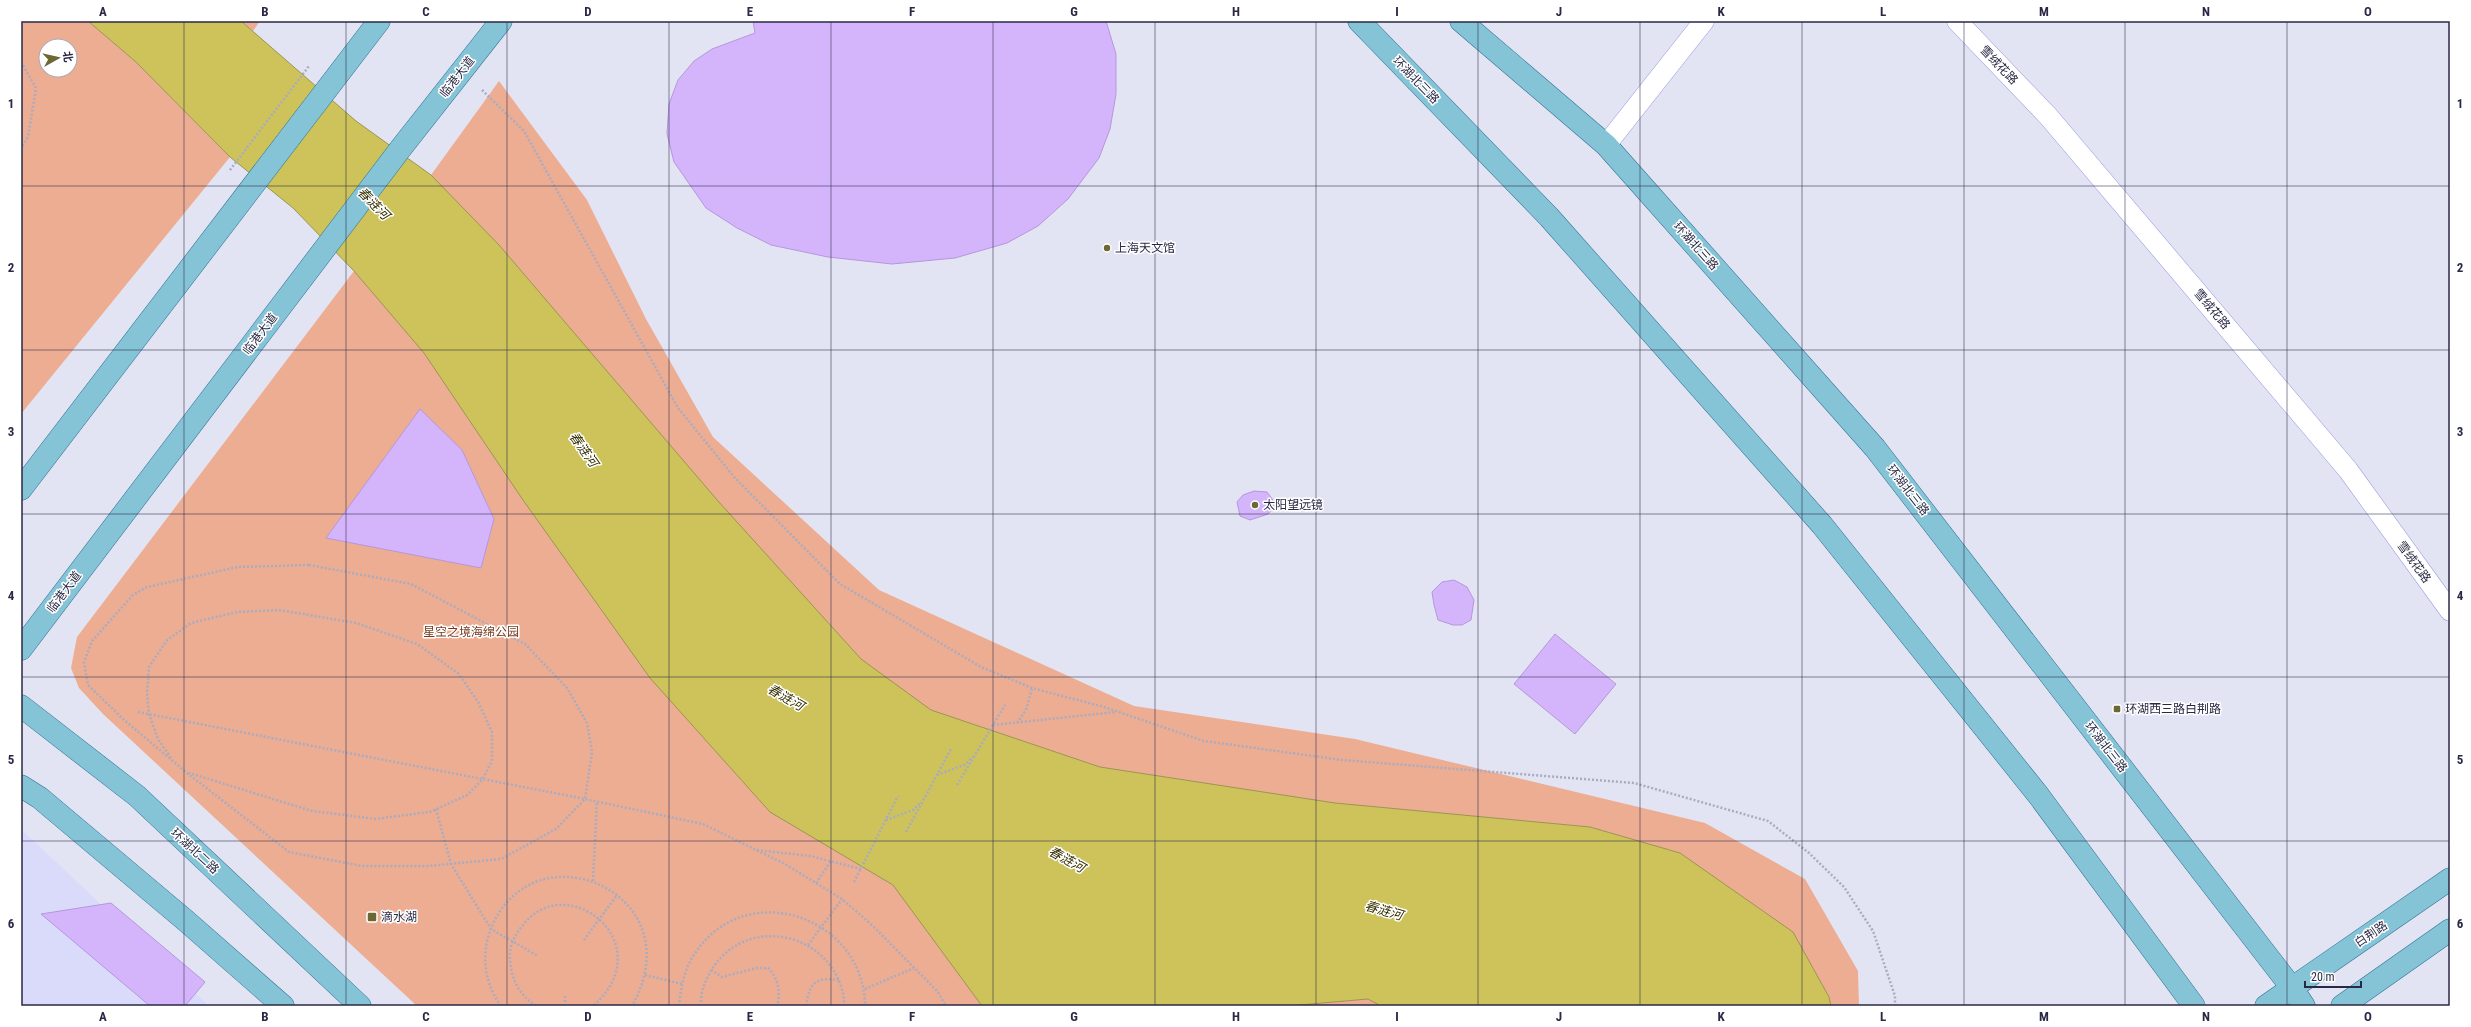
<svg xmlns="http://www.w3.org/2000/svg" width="2471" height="1027" font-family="'Roboto Condensed','Noto Sans SC',sans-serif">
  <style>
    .built { fill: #dadbfb }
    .green { fill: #edad92; fill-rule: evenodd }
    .water { fill: #cdc35a; stroke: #9c9554 }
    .building { fill: #d4b5fc; stroke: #b597dc }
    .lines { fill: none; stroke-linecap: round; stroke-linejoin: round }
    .minor-casing { stroke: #9999df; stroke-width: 21 }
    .major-casing { stroke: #307392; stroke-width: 23 }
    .path { stroke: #aaabbe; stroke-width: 2.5; stroke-dasharray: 2 2; stroke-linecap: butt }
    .minor { stroke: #fff; stroke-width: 20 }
    .major { stroke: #85c3d7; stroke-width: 22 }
    .grid { fill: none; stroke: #2a2945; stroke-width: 1; stroke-opacity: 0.55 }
    .poi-dot { fill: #6c6733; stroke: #fff; stroke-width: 1.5 }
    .labels { text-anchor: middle; stroke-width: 3; stroke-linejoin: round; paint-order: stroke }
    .street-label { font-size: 12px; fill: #2a2945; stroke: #fff }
    .poi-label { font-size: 12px; fill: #2a2945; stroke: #fff; text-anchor: start }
    .park-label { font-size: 12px; fill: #763a1e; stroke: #fff }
    .water-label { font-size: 13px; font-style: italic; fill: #342f01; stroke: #fff }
    .neatline { fill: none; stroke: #2a2945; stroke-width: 1.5 }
    .grid-label { font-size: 13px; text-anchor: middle; font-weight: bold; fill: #2a2945 }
  </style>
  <rect width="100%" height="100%" fill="#e3e4f3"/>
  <path class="built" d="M21 829 209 1006H21Z"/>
  <g class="green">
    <path d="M21 21H88L136 62 230 157 21 414ZM46 46H70V70H46Z"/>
    <path d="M241 21H260L253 31Z"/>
    <path d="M499 81 587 200 646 319 713 437 879 590 1134 706 1355 739 1705 823 1805 879 1858 971 1859 1006H417L103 714 79 688 71 668 77 637 354 271 431 175Z"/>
  </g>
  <path class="water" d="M88 21H241L356 121 431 175 499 245 718 501 861 659 931 710 1100 767 1335 803 1590 827 1680 853 1793 932 1829 997 1831 1006H1381L1368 999 1288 1006H982L893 885 770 812 650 678 523 500 424 353 354 271 293 208 230 157 136 62Z"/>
  <g class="building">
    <path d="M753 21H1106L1116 54V94L1110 129 1099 158 1068 199 1038 226 1007 243 955 258 892 264 828 257 771 245 737 228 706 208 674 162 667 134 669 104 678 80 694 61 712 49 755 33Z"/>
    <path d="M420 409 462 450 494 519 481 568 326 538Z"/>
    <path d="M1254 491 1267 492 1273 500 1274 507 1268 514 1250 520 1240 516 1237 502 1243 495Z"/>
    <path d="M1454 580 1467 587 1474 600 1471 620 1462 625H1453L1438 620 1434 605 1432 592 1442 582Z"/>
    <path d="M1555 634 1616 684 1575 734 1514 684Z"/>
    <path d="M111 903 205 982 185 1006H150L41 914Z"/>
  </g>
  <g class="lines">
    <defs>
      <g id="minor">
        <path d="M1957 21 2048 116 2348 470 2450 611"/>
        <path d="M1606 145 1704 21"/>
      </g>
      <g id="major">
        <path d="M1359 21 1549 217 1822 525 2039 796 2194 1006"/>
        <path d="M1461 21 1606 145 1875 448 2292 988 2304 1006"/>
        <path d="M21 489 379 21"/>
        <path d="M21 649 401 148 501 21"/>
        <path d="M21 706 137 796 360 1006"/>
        <path d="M21 786 40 798 185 920 283 1006"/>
        <path d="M2266 1006 2450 879"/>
        <path d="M2342 1006 2450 930"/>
      </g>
    </defs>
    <use href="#minor" class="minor-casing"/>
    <use href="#major" class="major-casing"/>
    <g class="path">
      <path d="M21 62 36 88 28 137 21 148"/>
      <path d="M482 90 524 131 678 408 735 478 840 584 981 667 1032 688 1104 707 1204 741 1342 760 1634 783 1768 821 1809 853 1844 887 1873 931 1895 996V1006"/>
      <path d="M230 170 309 66"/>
      <path d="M309 565 411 584 525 644 567 688 587 723 592 752 585 799 556 829 501 859 428 866H362L289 852 187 773 123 719 88 685 84 662 92 641 133 595 147 587 238 567Z"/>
      <path d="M138 712 580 798 703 824 785 864 842 899 873 926 938 992 946 1006"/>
      <path d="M1017 723 1026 710 1032 688"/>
      <path d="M993 725 1116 712"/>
      <path d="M171 758 158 739 149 714 147 693 149 667 167 640 191 623 237 612 279 610 356 623 417 644 459 674 478 702 492 732V761L482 780 467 795 430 812 375 819 312 811 189 773"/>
      <path d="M937 775 964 765 973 757"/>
      <path d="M957 785 1005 705"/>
      <path d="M436 809 451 864 491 929 538 956"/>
      <path d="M886 820 913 810 920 803"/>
      <path d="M906 832 951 749"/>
      <path d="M757 850 810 856 861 869"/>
      <path d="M593 881 597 801"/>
      <path d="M854 882 898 796"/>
      <path d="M816 883 831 861"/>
      <path d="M584 940 617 895"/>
      <path d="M808 945 842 899"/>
      <path d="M711 970 722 977 757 968H768C778 978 781 992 777 1006"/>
      <path d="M645 975 682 984"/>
      <path d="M865 989 914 968"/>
      <path d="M565 996V1006"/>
      <path d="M501 1006C486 986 481 959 489 934 527 822 697 890 632 1006"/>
      <path d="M536 1006C518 994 510 977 510 955 510 944 516 933 523 925 567 868 663 944 593 1006"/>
      <path d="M679 1006C681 987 684 968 696 952 746 877 864 916 865 1006"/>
      <path d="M701 1006C700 992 706 978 714 966 744 923 807 928 834 971 840 981 845 995 844 1006"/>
      <path d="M806 1006C810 982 815 977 839 980"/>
    </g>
    <use href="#minor" class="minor"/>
    <use href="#major" class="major"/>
  </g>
  <path class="grid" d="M184 21V1006M346 21V1006M507 21V1006M669 21V1006M831 21V1006M993 21V1006M1155 21V1006M1316 21V1006M1478 21V1006M1640 21V1006M1802 21V1006M1964 21V1006M2125 21V1006M2287 21V1006M21 186H2450M21 350H2450M21 514H2450M21 677H2450M21 841H2450"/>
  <g class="poi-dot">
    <circle cx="1107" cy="248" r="4"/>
    <circle cx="1255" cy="505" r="4"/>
    <rect x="2113" y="705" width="8" height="8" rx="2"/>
    <rect x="367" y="912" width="10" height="10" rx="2"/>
  </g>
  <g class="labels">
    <g class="street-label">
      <text transform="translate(1999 65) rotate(46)" y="4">雪绒花路</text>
      <text transform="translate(457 77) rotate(-52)" y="4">临港大道</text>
      <text transform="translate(1416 80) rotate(46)" y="4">环湖北三路</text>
      <text transform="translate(1696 246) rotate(48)" y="4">环湖北三路</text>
      <text transform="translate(2212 309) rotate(50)" y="4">雪绒花路</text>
      <text transform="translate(260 334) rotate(-53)" y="4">临港大道</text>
      <text transform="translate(1908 490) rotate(52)" y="4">环湖北三路</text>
      <text transform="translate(2414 562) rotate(54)" y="4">雪绒花路</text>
      <text transform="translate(64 592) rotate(-53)" y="4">临港大道</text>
      <text transform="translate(2106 747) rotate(52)" y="4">环湖北三路</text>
      <text transform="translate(195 851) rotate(43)" y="4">环湖北二路</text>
      <text transform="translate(2371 934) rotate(-34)" y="4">白荆路</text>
    </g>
    <g class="poi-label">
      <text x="1115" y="252">上海天文馆</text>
      <text x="1263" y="509">太阳望远镜</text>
      <text x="2125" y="713">环湖西三路白荆路</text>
      <text x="381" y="921">滴水湖</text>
    </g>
    <g class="park-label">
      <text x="471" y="636">星空之境海绵公园</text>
    </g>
    <g class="water-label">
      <text transform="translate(374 203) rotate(45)" y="5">春涟河</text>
      <text transform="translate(584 449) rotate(55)" y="5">春涟河</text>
      <text transform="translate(786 697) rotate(30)" y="5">春涟河</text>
      <text transform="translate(1067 859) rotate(29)" y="5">春涟河</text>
      <text transform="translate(1384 910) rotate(16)" y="5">春涟河</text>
    </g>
  </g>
  <rect width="2471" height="1027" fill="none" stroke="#ffffff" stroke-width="44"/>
  <g transform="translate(58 58) rotate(82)"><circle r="19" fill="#ffffff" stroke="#aaa9b5"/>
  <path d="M0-3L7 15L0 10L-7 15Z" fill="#6c6733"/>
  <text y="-6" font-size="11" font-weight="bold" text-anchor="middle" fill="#2a2945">北</text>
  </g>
  <path d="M2305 981v6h56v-6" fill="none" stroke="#2a2945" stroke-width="2"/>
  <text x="2311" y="981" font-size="12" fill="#2a2945" stroke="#ffffff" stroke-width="3" paint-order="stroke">20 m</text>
  <rect x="22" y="22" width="2427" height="983" class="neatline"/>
  <g class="grid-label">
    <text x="103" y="16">A</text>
    <text x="265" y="16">B</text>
    <text x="426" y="16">C</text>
    <text x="588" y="16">D</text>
    <text x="750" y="16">E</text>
    <text x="912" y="16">F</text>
    <text x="1074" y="16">G</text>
    <text x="1236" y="16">H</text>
    <text x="1397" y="16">I</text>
    <text x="1559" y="16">J</text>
    <text x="1721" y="16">K</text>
    <text x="1883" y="16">L</text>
    <text x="2044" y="16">M</text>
    <text x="2206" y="16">N</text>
    <text x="2368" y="16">O</text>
    <text x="11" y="108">1</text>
    <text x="2460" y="108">1</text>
    <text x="11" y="272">2</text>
    <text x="2460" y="272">2</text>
    <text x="11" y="436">3</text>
    <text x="2460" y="436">3</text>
    <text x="11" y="600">4</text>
    <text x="2460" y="600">4</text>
    <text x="11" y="764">5</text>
    <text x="2460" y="764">5</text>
    <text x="11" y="928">6</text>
    <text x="2460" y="928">6</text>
    <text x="103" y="1021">A</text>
    <text x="265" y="1021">B</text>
    <text x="426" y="1021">C</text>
    <text x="588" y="1021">D</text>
    <text x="750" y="1021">E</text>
    <text x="912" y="1021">F</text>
    <text x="1074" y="1021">G</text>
    <text x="1236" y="1021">H</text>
    <text x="1397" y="1021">I</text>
    <text x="1559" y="1021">J</text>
    <text x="1721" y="1021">K</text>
    <text x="1883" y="1021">L</text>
    <text x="2044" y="1021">M</text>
    <text x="2206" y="1021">N</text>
    <text x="2368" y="1021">O</text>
  </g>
</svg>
